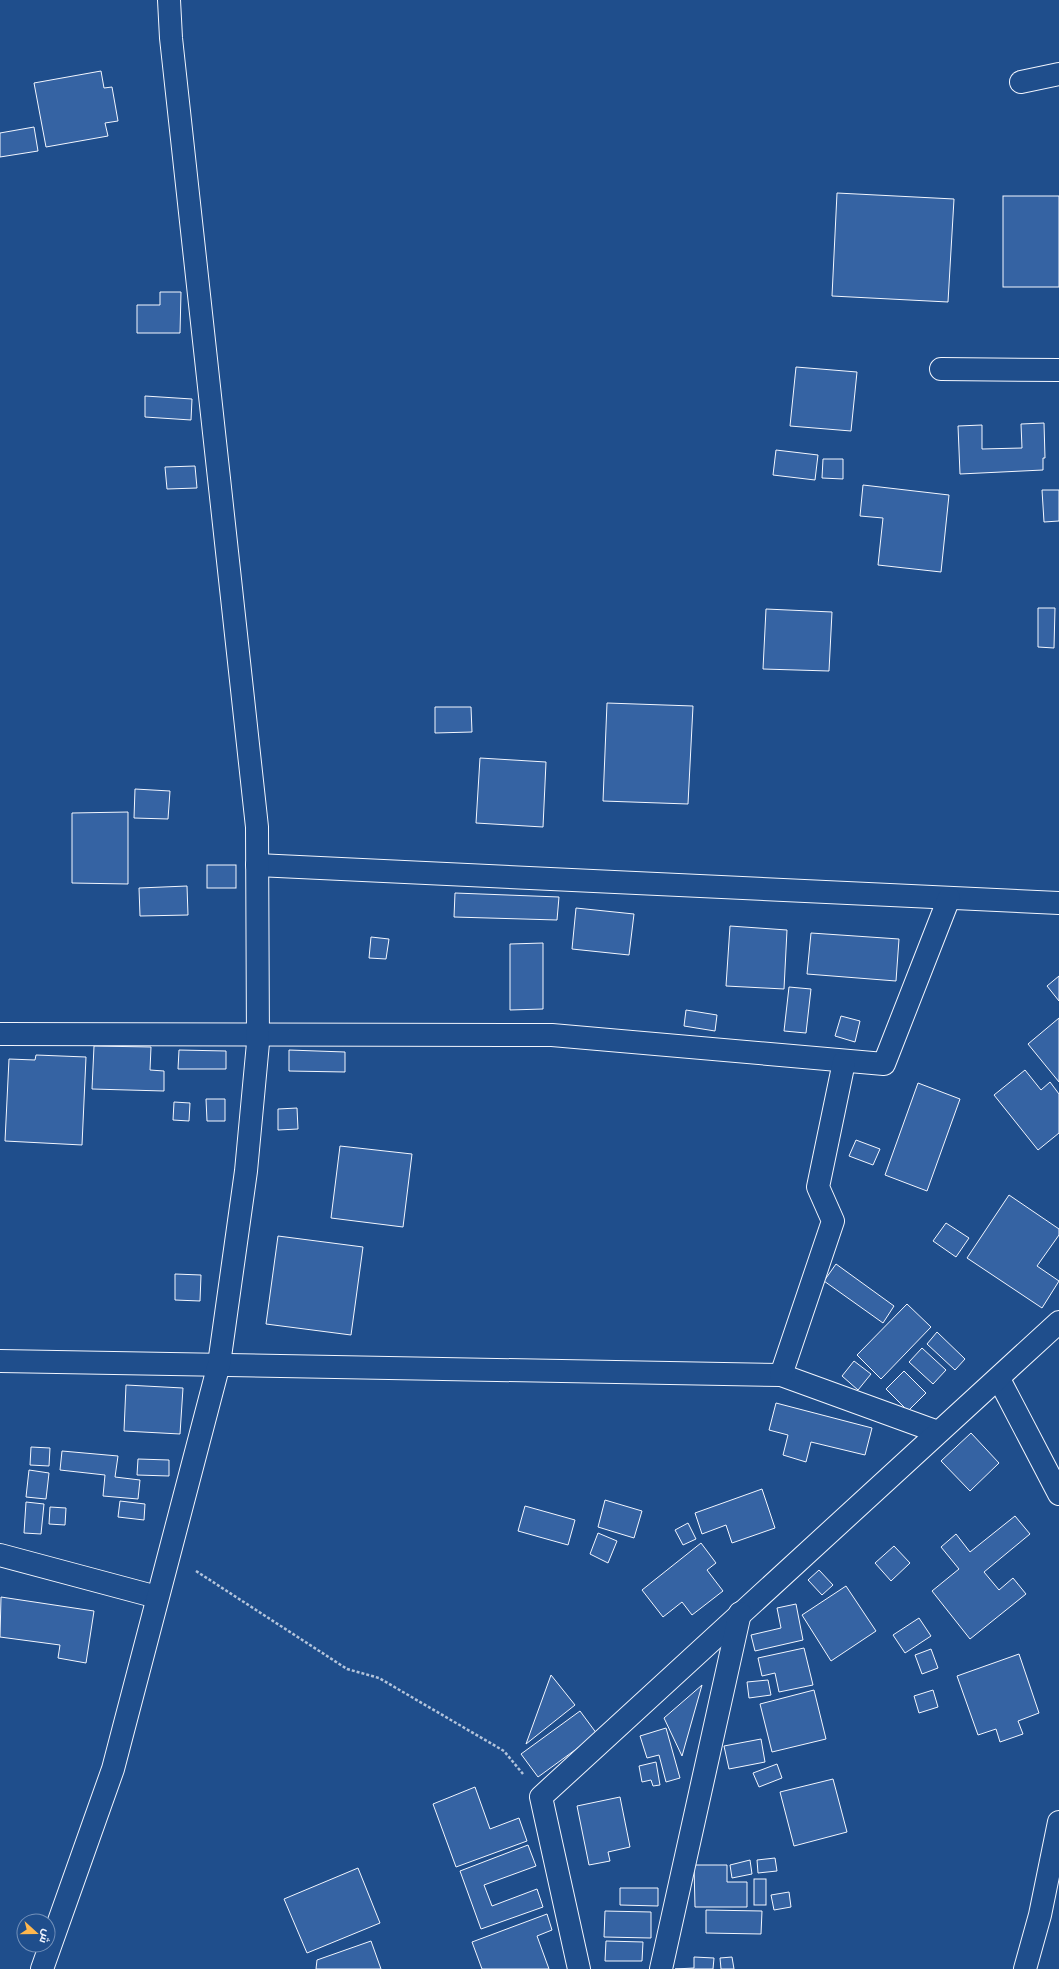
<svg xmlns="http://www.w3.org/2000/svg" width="1059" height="1969" font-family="'Libre Baskerville',Cairo,serif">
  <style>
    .building { fill: #3563a3; stroke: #f2f6ff }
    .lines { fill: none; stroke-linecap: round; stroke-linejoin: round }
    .street-casing { stroke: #f2f6ff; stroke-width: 24 }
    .path { stroke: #b3c4dc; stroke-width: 2.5; stroke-dasharray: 3 2; stroke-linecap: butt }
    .street { stroke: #1f4e8c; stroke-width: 22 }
  </style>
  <rect width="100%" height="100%" fill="#1f4e8c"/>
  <g class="building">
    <path d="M101 71 104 88 112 87 118 121 105 123 108 136 46 147 34 83Z"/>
    <path d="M34 127 38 151 0 157V133Z"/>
    <path d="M837 193 954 199 948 302 832 296Z"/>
    <rect x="1003" y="196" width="56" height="91"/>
    <path d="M160 292H181L180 333H137V305H160Z"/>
    <path d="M796 367 857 372 851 431 790 426Z"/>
    <path d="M145 396 192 399 191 420 145 417Z"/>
    <path d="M1044 423 1045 458H1043V470L960 474 958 426 982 425V449L1022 448 1021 424Z"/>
    <path d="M776 450 818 455 815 480 773 475Z"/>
    <path d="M823 459H843V479L822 478Z"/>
    <path d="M195 466 197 488 167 489 165 467Z"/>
    <path d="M863 485 949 495 941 572 878 565 883 518 860 516Z"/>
    <path d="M1042 490H1059V521L1044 522Z"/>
    <path d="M1038 608H1055L1054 648 1038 647Z"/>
    <path d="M766 609 832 612 829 671 763 669Z"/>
    <path d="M607 703 693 706 688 804 603 801Z"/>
    <path d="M435 707H471L472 732 435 733Z"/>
    <path d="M480 758 546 762 543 827 476 823Z"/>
    <path d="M135 789 170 791 168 819 134 818Z"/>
    <path d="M128 812V884L72 883V813Z"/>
    <rect x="207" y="865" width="29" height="23"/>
    <path d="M187 886 188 915 140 916 139 888Z"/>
    <path d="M455 893 559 897 557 920 454 917Z"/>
    <path d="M576 908 634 914 629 955 572 949Z"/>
    <path d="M730 926 787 930 784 989 726 986Z"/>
    <path d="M811 933 899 939 896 981 807 974Z"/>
    <path d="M371 937 389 939 386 959 369 958Z"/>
    <path d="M543 943V1009L510 1010V944Z"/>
    <path d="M1059 976V1001L1047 986Z"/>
    <path d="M789 987 811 989 806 1033 784 1031Z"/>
    <path d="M686 1010 717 1015 715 1031 684 1026Z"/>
    <path d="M841 1016 860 1021 855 1042 835 1036Z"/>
    <path d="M1059 1018V1082L1028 1044Z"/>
    <path d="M94 1046 151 1047 150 1070 164 1071V1091L92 1089Z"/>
    <path d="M179 1050 226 1051V1069H178Z"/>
    <path d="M289 1050 345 1052V1072L289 1071Z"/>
    <path d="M36 1055 86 1057 82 1145 5 1141 9 1059 35 1060Z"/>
    <path d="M1025 1070 1041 1090 1050 1082 1059 1094V1133L1038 1150 994 1095Z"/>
    <path d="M918 1083 960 1099 927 1191 885 1175Z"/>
    <path d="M206 1099H225V1121H207Z"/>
    <path d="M174 1102 190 1103 189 1121 173 1120Z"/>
    <path d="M297 1108 298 1129 278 1130V1109Z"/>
    <path d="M856 1140 880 1149 873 1165 849 1156Z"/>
    <path d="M340 1146 412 1154 403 1227 331 1218Z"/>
    <path d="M1009 1195 1059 1229V1235L1037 1266 1059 1281 1042 1308 967 1258Z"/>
    <path d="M946 1223 969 1238 956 1257 933 1241Z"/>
    <path d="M278 1236 363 1247 351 1335 266 1324Z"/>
    <path d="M836 1264 894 1306 883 1323 824 1281Z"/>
    <path d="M175 1274 201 1275 200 1301 175 1300Z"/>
    <path d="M907 1304 931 1327 881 1379 857 1355Z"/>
    <path d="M937 1332 965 1359 955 1370 927 1344Z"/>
    <path d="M922 1348 946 1370 933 1384 909 1362Z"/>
    <path d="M854 1361 871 1374 858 1390 842 1376Z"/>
    <path d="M904 1371 926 1393 908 1411 886 1389Z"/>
    <path d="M126 1385 183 1388 180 1434 124 1431Z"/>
    <path d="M776 1403 872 1428 865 1455 811 1442 806 1462 783 1455 788 1435 769 1430Z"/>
    <path d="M971 1433 999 1463 970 1491 941 1461Z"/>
    <path d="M31 1447 50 1448 49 1466 30 1465Z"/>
    <path d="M62 1451 118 1456 115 1477 140 1480 138 1499 103 1496 105 1475 60 1470Z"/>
    <path d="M138 1459 169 1460V1476L137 1475Z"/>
    <path d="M29 1470 49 1473 46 1499 26 1497Z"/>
    <path d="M762 1489 775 1528 732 1543 726 1525 702 1534 695 1513Z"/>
    <path d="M605 1500 642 1511 634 1538 598 1527Z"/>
    <path d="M120 1501 145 1504 144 1520 118 1517Z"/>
    <path d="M26 1502 44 1504 41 1534 24 1533Z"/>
    <path d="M525 1506 575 1520 568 1545 518 1531Z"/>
    <path d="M50 1507 66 1508 65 1525 49 1524Z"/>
    <path d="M1015 1516 1030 1534 984 1572 999 1590 1013 1578 1026 1594 970 1639 932 1591 959 1569 941 1547 956 1534 970 1552Z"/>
    <path d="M688 1523 696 1539 683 1545 675 1530Z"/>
    <path d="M598 1533 617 1541 608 1563 590 1554Z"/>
    <path d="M701 1543 716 1563 707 1570 723 1591 692 1615 682 1602 663 1617 642 1590Z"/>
    <path d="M894 1546 910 1563 891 1581 875 1563Z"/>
    <path d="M819 1570 833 1585 822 1595 808 1580Z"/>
    <path d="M846 1586 876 1631 831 1661 802 1615Z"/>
    <path d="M1 1597 94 1611 86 1663 58 1658 60 1645 0 1637Z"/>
    <path d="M796 1604 803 1640 755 1651 751 1635 781 1628 777 1608Z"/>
    <path d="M919 1618 931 1636 905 1653 893 1635Z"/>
    <path d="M804 1648 813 1685 779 1692 775 1673 762 1676 758 1658Z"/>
    <path d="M931 1649 938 1668 922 1674 915 1655Z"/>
    <path d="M1019 1654 1039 1713 1018 1721 1023 1734 1000 1742 996 1729 978 1735 957 1676Z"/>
    <path d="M551 1675 575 1705 526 1744Z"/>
    <path d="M768 1680 771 1695 749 1698 747 1682Z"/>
    <path d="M702 1685 682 1756 664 1718Z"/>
    <path d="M814 1690 826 1739 772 1752 760 1704Z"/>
    <path d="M933 1690 938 1707 919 1713 914 1696Z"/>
    <path d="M580 1711 597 1734 538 1777 521 1754Z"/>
    <path d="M666 1728 680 1778 666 1782 659 1755 647 1758 640 1736Z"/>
    <path d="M761 1739 765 1762 729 1769 724 1746Z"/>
    <path d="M656 1762 660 1785 653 1786 651 1780 642 1782 639 1766Z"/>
    <path d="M777 1764 782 1778 759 1787 753 1773Z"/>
    <path d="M833 1779 847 1832 794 1846 780 1792Z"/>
    <path d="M475 1787 490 1829 519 1818 527 1841 456 1867 433 1804Z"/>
    <path d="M620 1797 630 1847 608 1852 610 1861 589 1865 577 1806Z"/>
    <path d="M528 1845 536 1866 484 1885 492 1906 537 1889 543 1907 481 1929 460 1871Z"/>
    <path d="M775 1858 777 1871 758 1873 757 1860Z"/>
    <path d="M750 1860 752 1874 732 1878 730 1865Z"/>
    <path d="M694 1865H727V1882H747V1907H695Z"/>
    <path d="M358 1868 380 1923 307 1953 284 1899Z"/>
    <rect x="754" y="1879" width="12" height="26"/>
    <path d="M620 1888H658V1906L620 1905Z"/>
    <path d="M789 1892 791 1907 774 1910 771 1895Z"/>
    <path d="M706 1910 762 1911 761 1934 706 1933Z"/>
    <path d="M605 1911 651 1912V1938L604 1937Z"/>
    <path d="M547 1914 552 1930 537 1936 549 1969H482L472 1942Z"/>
    <path d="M371 1941 381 1969H316L317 1960Z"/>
    <path d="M606 1941 643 1942 642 1961H605Z"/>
    <path d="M694 1957 714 1958 713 1969H675L694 1968Z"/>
    <path d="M732 1957 734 1969H721L720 1958Z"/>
  </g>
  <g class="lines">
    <defs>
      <g id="street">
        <path d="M1021 82 1059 74"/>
        <path d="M941 369 1059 370"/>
        <path d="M257 865 1059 903"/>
        <path d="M0 1034 552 1035 884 1064 949 898"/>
        <path d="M0 1361 781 1375 938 1432"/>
        <path d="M781 1375 833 1221 818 1187 844 1062"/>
        <path d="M999 1379 1059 1494"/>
        <path d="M0 1555 157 1597"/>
        <path d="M42 1969 113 1769 219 1364 246 1171 258 1043 257 827 171 38 169 0"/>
        <path d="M579 1969 541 1797 1059 1322"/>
        <path d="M661 1969 740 1613"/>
        <path d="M1025 1969 1040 1915 1059 1822"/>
      </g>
    </defs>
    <use href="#street" class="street-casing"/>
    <path class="path" d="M196 1571 347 1669 379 1678 504 1751 523 1774"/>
    <use href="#street" class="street"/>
  </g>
  <g transform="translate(36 1933) rotate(111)"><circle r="19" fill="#1f4e8c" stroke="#7391ba"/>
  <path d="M0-3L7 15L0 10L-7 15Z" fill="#ffb74d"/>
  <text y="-6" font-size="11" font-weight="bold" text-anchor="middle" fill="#f2f6ff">ش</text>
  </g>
</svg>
